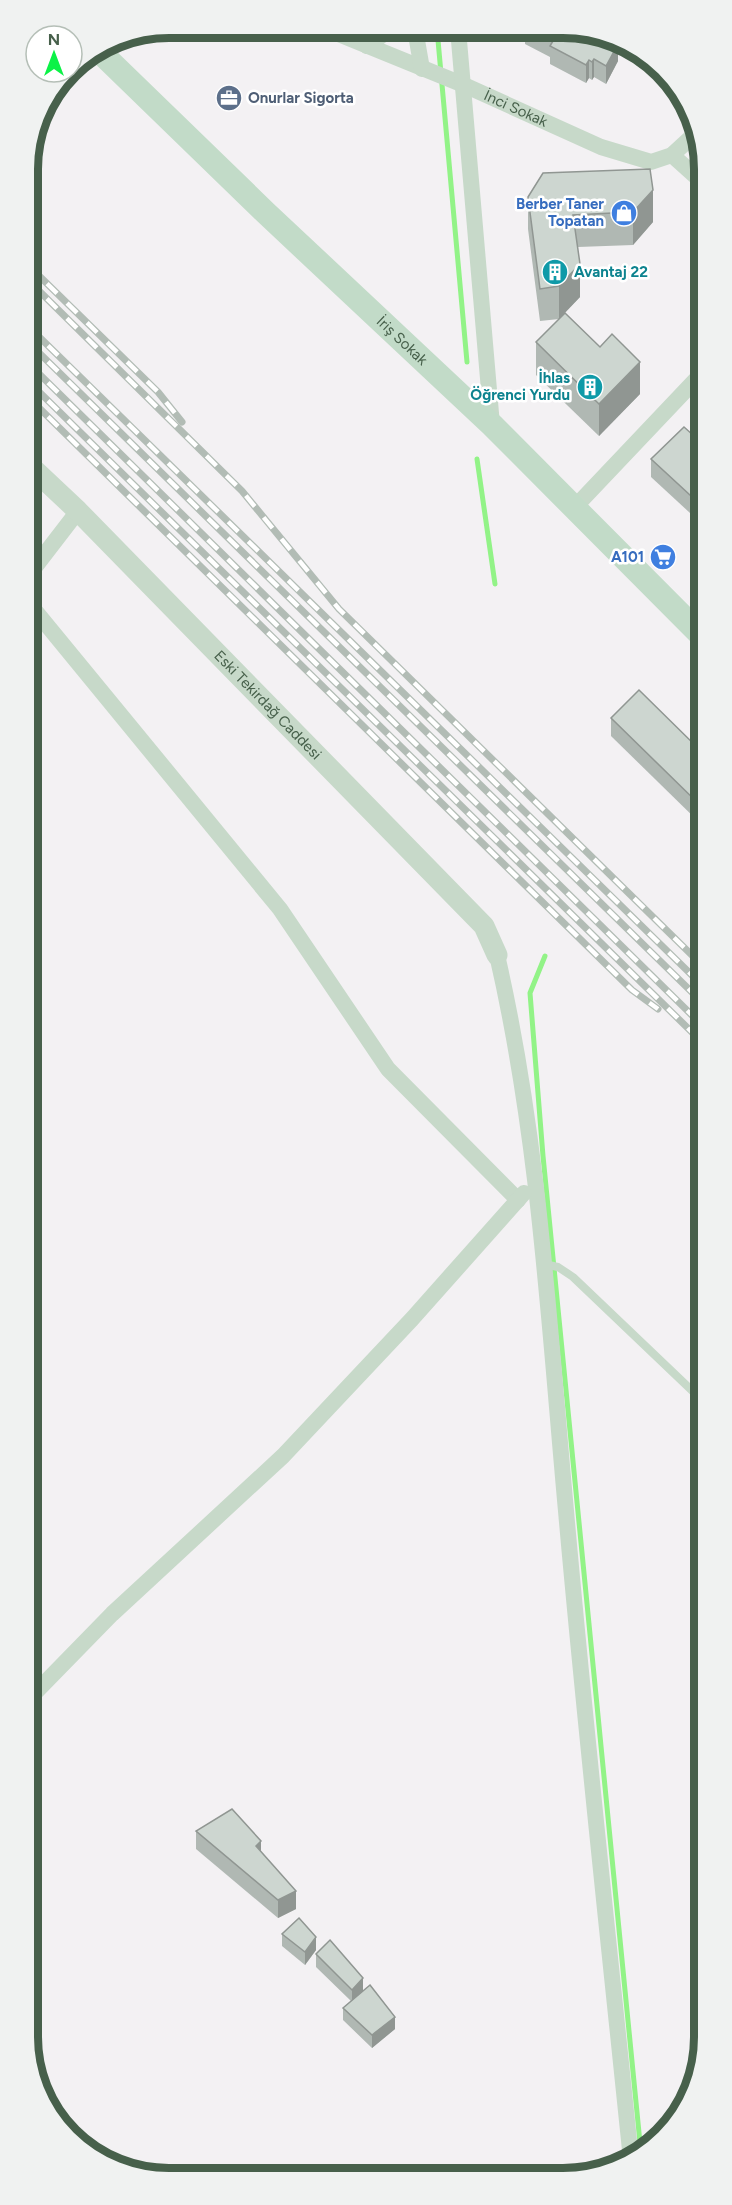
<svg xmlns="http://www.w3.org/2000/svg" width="732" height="2205" font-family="Figtree,sans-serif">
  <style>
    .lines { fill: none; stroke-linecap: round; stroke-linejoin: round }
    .stream { stroke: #92f387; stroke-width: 5 }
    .service { stroke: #c7d9c9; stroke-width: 8 }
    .minor { stroke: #c7d9c9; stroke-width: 16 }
    .tertiary { stroke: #c7d9c9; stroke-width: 21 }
    .secondary { stroke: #c2dbc8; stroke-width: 24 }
    .rail-casing { stroke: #b2bcb5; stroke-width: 7 }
    .rail { stroke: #fff; stroke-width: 4.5; stroke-dasharray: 14; stroke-linecap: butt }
    .wall { fill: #b0b8b3 }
    .shaded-wall { fill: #909692 }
    .building { fill: #cdd6d0; stroke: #909692; stroke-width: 1.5 }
    .labels { text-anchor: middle; stroke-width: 5; stroke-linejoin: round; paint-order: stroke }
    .service-label { font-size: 15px; font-weight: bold; fill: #4e5e75; stroke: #fff; text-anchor: start }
    .street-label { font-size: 15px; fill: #47604b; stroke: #fff }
    .shop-label { font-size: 15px; font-weight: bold; fill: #366cbe; stroke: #fff; text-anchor: end }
    .culture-label { font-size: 15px; font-weight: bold; fill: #0d838f; stroke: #fff; text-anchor: start }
    .rim { fill: none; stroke: #47604b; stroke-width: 8 }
  </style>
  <rect width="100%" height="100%" fill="#f3f1f3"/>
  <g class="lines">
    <g class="stream">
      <path d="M437 29 467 362"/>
      <path d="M477 459 495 584"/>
      <path d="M545 956 530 993 543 1156 641 2153"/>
    </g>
    <path class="service" d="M544 1264 558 1267 573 1277 704 1402"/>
    <g class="minor">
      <path id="s1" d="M324 28 464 85 601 147 651 162 672 155 697 132"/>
      <path d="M415 29 422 69"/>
      <path d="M458 29 492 425"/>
      <path d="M367 46 392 28"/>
      <path d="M672 155 702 182"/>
      <path d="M575 507 703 372"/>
      <path d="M28 576 78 511"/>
      <path d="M28 602 280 909 388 1069 518 1200"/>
      <path d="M497 955C539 1137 549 1325 566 1511 585 1728 609 1944 631 2160"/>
      <path d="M29 1699 112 1614 283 1456 412 1319 524 1193"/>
    </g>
    <path class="tertiary" id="s2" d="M28 464 78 511 484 926 497 955"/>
    <path class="secondary" id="s3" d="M97 49 266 213 492 425 703 637"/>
    <defs>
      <g id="rail">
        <path d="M27 264 158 392 182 422"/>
        <path d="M27 279 242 491 339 609 703 966"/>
        <path d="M28 326 703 986"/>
        <path d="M28 342 703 1003"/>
        <path d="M28 363 703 1026"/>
        <path d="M28 381 703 1043"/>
        <path d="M28 397 632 990 658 1009"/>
      </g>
    </defs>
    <use href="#rail" class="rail-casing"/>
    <use href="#rail" class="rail"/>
  </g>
  <g class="wall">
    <path d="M525 29 591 30 618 44V61L606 84 594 77 592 80 589 78 586 83 550 64V57L525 44Z"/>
    <path d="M543 173 653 222 633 245 578 247 580 297 559 319 540 321 528 229V197Z"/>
    <path d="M536 342 640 394 599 436 536 375Z"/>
    <path d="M703 444V525L651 477V459Z"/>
    <path d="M611 718 703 753V826L611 736Z"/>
    <path d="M196 1831 261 1853 296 1909 278 1918 196 1849Z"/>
    <path d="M282 1934 316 1950 305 1965 282 1946Z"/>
    <path d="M316 1954 363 1991 395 2029 372 2048 343 2020V2008L351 2001 316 1967Z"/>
  </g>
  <g class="shaded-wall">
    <path d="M618 44V61L606 84V66Z"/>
    <path d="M594 59V77L592 80V62Z"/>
    <path d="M589 60V78L586 83V65Z"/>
    <path d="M653 190V222L633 245V212Z"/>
    <path d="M580 264V297L559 319V286Z"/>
    <path d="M640 362V394L599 436V404Z"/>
    <path d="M261 1841V1859L256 1846Z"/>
    <path d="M296 1891V1909L278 1918V1900Z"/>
    <path d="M316 1937V1950L305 1965V1952Z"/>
    <path d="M363 1978V1991L352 2002V1990Z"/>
    <path d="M395 2017V2029L372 2048V2035Z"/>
  </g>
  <g class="building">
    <path d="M532 29 591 30 618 44 606 66 594 59 592 62 589 60 586 65 550 46 553 41Z"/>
    <path d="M650 169 653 190 633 212 573 215 580 264 559 286 540 289 528 197 543 173Z"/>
    <path d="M565 313 600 347 612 334 640 362 599 404 536 342Z"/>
    <path d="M684 427 703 444V507L651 459Z"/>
    <path d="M639 690 703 753V808L611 718Z"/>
    <path d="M232 1809 261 1841 256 1846 296 1891 278 1900 196 1831Z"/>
    <path d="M299 1918 316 1937 305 1952 282 1934Z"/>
    <path d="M330 1940 363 1978 352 1990 316 1954Z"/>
    <path d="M370 1985 395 2017 372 2035 343 2008Z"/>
  </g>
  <defs>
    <symbol id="office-disc" viewBox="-11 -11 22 22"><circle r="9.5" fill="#5c6f8a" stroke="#fff"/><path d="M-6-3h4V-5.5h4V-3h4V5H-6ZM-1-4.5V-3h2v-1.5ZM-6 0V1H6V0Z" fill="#fff"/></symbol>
    <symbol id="shop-disc" viewBox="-11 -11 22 22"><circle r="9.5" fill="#3f7fe0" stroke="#fff"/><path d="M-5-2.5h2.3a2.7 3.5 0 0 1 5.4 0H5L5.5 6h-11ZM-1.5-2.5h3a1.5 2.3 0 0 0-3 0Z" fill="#fff"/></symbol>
    <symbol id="building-disc" viewBox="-11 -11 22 22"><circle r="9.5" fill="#0f9aa8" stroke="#fff"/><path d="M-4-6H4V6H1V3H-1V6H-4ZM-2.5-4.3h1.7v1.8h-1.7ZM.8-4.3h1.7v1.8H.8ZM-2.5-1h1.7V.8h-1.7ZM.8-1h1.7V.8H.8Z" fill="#fff"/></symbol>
    <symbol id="supermarket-disc" viewBox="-11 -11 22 22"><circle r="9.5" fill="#3f7fe0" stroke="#fff"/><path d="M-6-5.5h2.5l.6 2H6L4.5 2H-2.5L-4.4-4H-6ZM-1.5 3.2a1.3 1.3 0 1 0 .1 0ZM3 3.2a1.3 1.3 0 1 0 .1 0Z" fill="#fff"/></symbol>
  </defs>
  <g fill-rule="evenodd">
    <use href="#office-disc" x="214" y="83" width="30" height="30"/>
    <use href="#shop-disc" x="609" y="198" width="30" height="30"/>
    <use href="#building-disc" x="540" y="257" width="30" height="30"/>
    <use href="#building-disc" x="575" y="372" width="30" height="30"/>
    <use href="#supermarket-disc" x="648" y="542" width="30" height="30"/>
  </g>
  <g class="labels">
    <g class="service-label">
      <text x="248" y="103">Onurlar Sigorta</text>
    </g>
    <g class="street-label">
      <text dy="5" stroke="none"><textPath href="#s1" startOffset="208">İnci Sokak</textPath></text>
      <text dy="5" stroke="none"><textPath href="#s3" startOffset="422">İriş Sokak</textPath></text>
      <text dy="5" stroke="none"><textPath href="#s2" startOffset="340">Eski Tekirdağ Caddesi</textPath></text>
    </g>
    <g class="shop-label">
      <text x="604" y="209">Berber Taner<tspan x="604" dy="17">Topatan</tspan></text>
      <text x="644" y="562">A101</text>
    </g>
    <g class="culture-label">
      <text x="574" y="277">Avantaj 22</text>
      <text x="570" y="383" text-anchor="end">İhlas<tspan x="570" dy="17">Öğrenci Yurdu</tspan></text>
    </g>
  </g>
  <path d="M0 0H732V2205H0ZM169 38H563A131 131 0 0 1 694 169V2037A131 131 0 0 1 563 2168H169A131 131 0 0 1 38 2037V169A131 131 0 0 1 169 38Z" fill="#f0f2f1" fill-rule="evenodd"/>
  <path class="rim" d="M169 38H563A131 131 0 0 1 694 169V2037A131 131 0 0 1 563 2168H169A131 131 0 0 1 38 2037V169A131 131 0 0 1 169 38Z"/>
  <g transform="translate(54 54)"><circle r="28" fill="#ffffff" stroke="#b5bfb7" stroke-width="1.5"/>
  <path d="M0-4.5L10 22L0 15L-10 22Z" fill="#0cf247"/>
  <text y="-9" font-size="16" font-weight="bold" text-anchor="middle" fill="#47604b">N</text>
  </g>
</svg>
